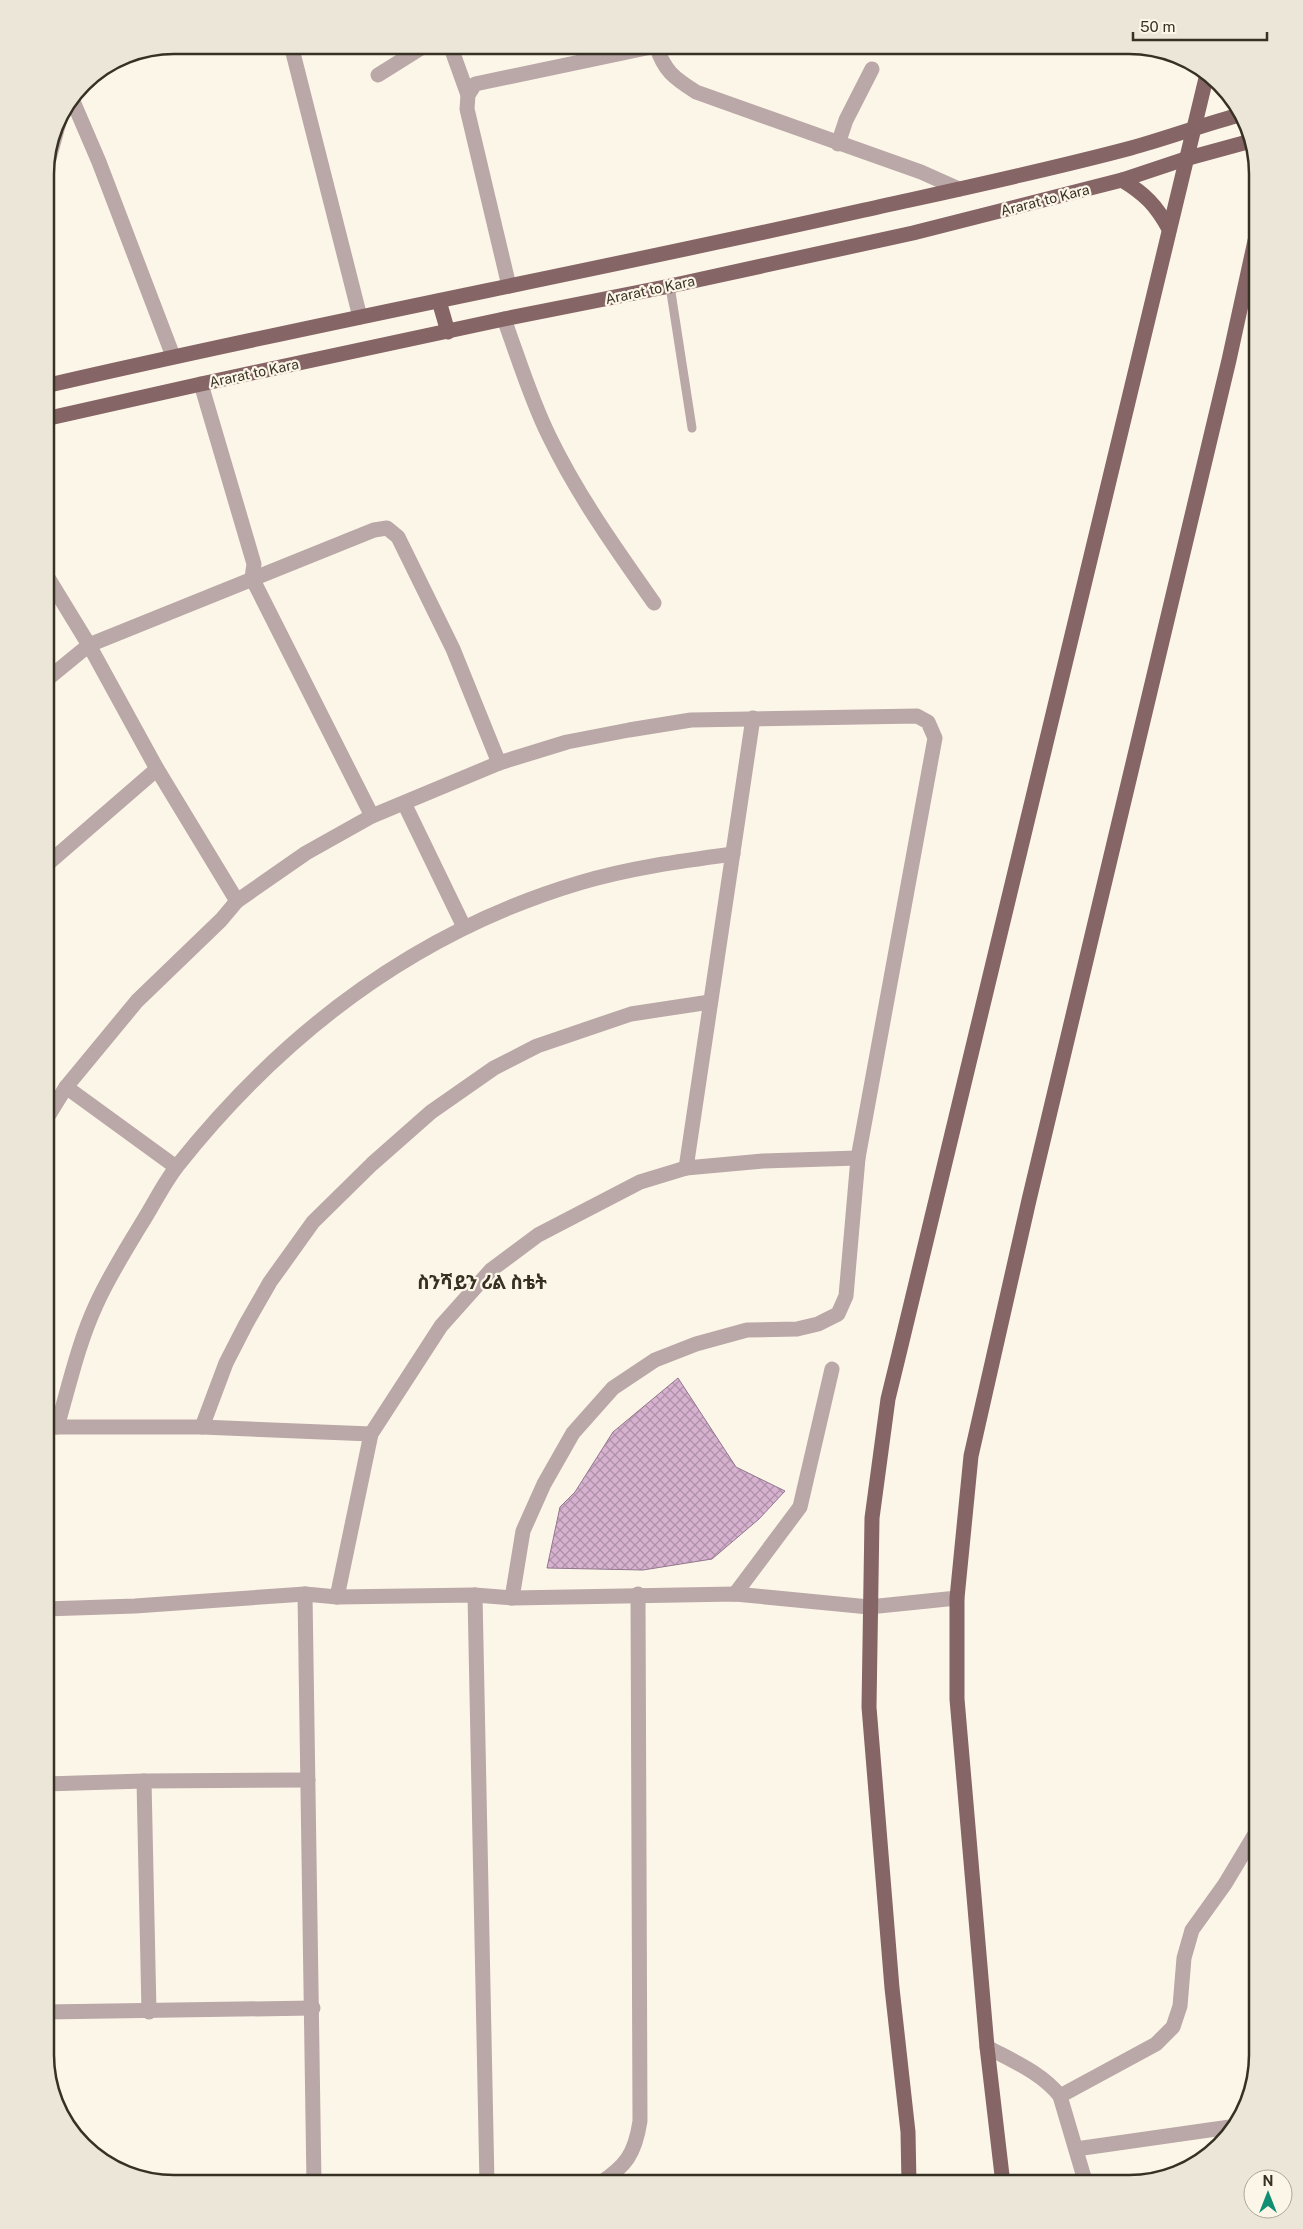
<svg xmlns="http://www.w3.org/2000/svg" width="1303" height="2229" font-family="'Public Sans','Noto Sans Ethiopic',sans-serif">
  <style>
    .building { fill: url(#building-cross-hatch); stroke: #92768e }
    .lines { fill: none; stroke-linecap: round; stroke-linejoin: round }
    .lane { stroke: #baa7a7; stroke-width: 9 }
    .street { stroke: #baa7a7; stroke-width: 15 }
    .primary { stroke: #866566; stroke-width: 15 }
    .labels { text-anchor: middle; stroke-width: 4.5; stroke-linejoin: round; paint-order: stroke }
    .street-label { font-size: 14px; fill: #373123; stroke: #fcf6e8 }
    .district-label { font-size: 19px; font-weight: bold; fill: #373123; stroke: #fcf6e8 }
    .rim { fill: none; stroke: #373123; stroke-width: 2.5 }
  </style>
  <defs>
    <pattern id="building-cross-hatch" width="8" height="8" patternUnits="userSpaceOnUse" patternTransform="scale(1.25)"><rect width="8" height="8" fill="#d6b1d0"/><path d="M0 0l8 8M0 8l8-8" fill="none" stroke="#ae91a8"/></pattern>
  </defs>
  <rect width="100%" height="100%" fill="#fcf6e8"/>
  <path class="building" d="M678 1378 736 1467 785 1491 759 1519 712 1559 643 1570 547 1568 560 1507 575 1492 613 1432Z"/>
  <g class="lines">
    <path class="lane" d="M670 286 692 428"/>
    <g class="street">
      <path d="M291 45 360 317"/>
      <path d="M450 45 468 95"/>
      <path d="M656 45C664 71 674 78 696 92L921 172 959 189"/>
      <path d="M378 75 426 45"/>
      <path d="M72 99 99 162 173 356"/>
      <path d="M838 144 846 120 872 69"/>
      <path d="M45 173 61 115"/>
      <path d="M509 286 467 109 468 95 475 84 656 46"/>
      <path d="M504 319C518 357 531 400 549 436 578 496 616 549 654 603"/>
      <path d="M201 384 254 564 252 578 372 816"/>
      <path d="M45 573 89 645 157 769 237 901"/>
      <path d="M45 681 89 645 374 530 387 528 398 537 453 649 499 763"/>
      <path d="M753 718 686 1168 763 1161 858 1158"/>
      <path d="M404 803 464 927"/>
      <path d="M45 866 157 769"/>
      <path d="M66 1087 176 1167"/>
      <path d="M45 1121 66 1087 137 1001 221 920 237 901 306 853 372 816 499 763 567 742 629 730 691 720 917 716 928 722 935 738 858 1158 846 1296 838 1314 818 1324 797 1329 747 1330 696 1344 655 1360 613 1388 573 1433 544 1484 523 1531 512 1598"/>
      <path d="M45 1426 57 1427C69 1386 78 1344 96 1305 108 1278 125 1251 140 1226 153 1206 163 1184 178 1165 284 1032 415 932 579 883 629 868 681 861 733 854"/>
      <path d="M57 1427H202L226 1363 246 1324 270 1282 313 1222 372 1164 431 1112 494 1068 537 1046 631 1014 710 1002"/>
      <path d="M202 1427 371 1434"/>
      <path d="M305 1594 314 2184"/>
      <path d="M735 1594 800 1507 832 1369"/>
      <path d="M475 1595 487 2184"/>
      <path d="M337 1597 371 1434 441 1326 491 1270 538 1235 640 1182 686 1168"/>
      <path d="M45 1609 135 1606 305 1594 337 1597 475 1595 512 1598 735 1594 869 1607 957 1598"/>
      <path d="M45 1784 144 1781"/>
      <path d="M45 2012 313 2008"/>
      <path d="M149 2012 144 1781 308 1780"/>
      <path d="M987 2047C1013 2061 1042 2073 1060 2096L1086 2184"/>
      <path d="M1060 2096 1156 2044 1173 2027 1180 2006 1184 1958 1192 1930 1225 1884 1258 1829"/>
      <path d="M1076 2149 1237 2126"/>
      <path d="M599 2184C626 2166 635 2154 640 2121L638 1594"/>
    </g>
    <g class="primary">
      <path d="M1122 180C1145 194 1156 205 1169 229"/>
      <path d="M439 301 448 332"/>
      <path d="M45 386C316 323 589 272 860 211 950 191 1041 172 1131 148 1168 138 1205 124 1243 114"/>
      <path d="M45 419 201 384 504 319 670 286 913 233 1122 180 1185 159 1251 141"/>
      <path d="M909 2184 908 2132 892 1988 869 1707 872 1518 888 1399 898 1358 1207 74"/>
      <path d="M1003 2184 987 2047 957 1699V1598L971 1456 1029 1200 1229 360 1258 227"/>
    </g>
  </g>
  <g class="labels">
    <g class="street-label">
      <text transform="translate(1045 200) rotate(-14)" y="5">Ararat to Kara</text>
      <text transform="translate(650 290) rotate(-12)" y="5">Ararat to Kara</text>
      <text transform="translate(254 373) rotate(-12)" y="5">Ararat to Kara</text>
    </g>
    <g class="district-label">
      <text x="482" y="1289">ስንሻይን ሪል ስቴት</text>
    </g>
  </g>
  <path d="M0 0H1303V2229H0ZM174 54H1129A120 120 0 0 1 1249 174V2055A120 120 0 0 1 1129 2175H174A120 120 0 0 1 54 2055V174A120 120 0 0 1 174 54Z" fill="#ece6d8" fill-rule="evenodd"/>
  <path class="rim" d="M174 54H1129A120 120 0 0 1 1249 174V2055A120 120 0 0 1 1129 2175H174A120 120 0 0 1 54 2055V174A120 120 0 0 1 174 54Z"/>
  <g transform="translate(1268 2194)"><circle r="24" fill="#fcf6e8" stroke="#ada799"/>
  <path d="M0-4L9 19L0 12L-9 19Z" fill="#128e72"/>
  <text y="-8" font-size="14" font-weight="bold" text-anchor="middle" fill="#373123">N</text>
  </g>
  <path d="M1133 32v8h134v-8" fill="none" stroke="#373123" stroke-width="2.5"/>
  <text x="1140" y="32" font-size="15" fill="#373123" stroke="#fcf6e8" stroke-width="4" paint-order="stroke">50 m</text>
</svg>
